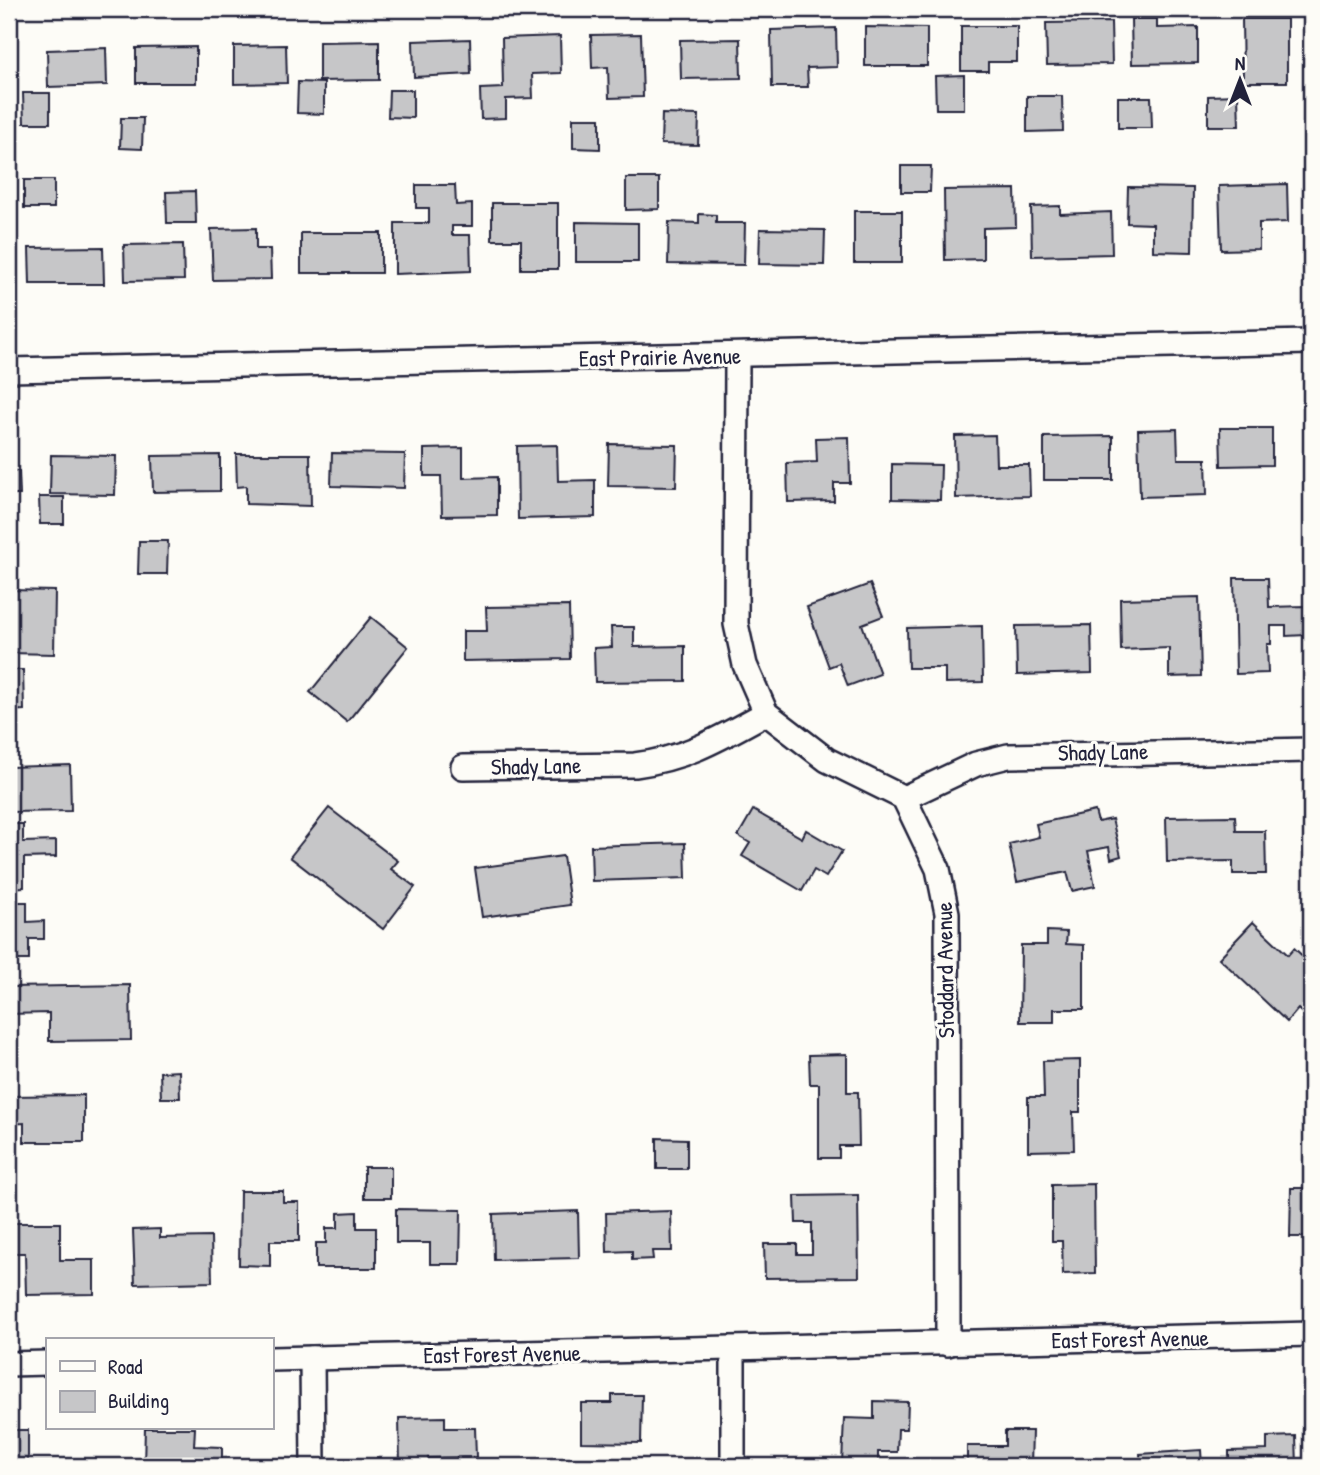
<svg xmlns="http://www.w3.org/2000/svg" width="1320" height="1475" font-family="'Patrick Hand',sans-serif">
  <style>
    .building { fill: #c6c6c8; stroke: #22223b; stroke-width: 2 }
    .lines { fill: none; stroke-linecap: round; stroke-linejoin: round }
    .minor-casing { stroke: #22223b; stroke-width: 28 }
    .minor { stroke: #fdfcf7; stroke-width: 23 }
    .labels { text-anchor: middle; stroke-width: 6; stroke-linejoin: round; paint-order: stroke }
    .street-label { font-size: 23px; fill: #22223b; stroke: #fdfcf7 }
  </style>
  <rect width="100%" height="100%" fill="#fdfcf7"/>
  <filter id="ink" filterUnits="userSpaceOnUse"><feTurbulence type="fractalNoise" baseFrequency=".0143" numOctaves="2"/><feDisplacementMap in="SourceGraphic" scale="14" xChannelSelector="R" yChannelSelector="G"/><feConvolveMatrix kernelMatrix="1 2 1 2 8 2 1 2 1" color-interpolation-filters="sRGB"/></filter>
  <g filter="url(#ink)">
    <g class="building">
      <path d="M1131 19H1157V28L1198 27V63L1132 64Z"/>
      <path d="M1242 19H1287V82H1243Z"/>
      <path d="M1111 22 1112 64 1047 65 1046 23Z"/>
      <path d="M961 26H1017V62H988V71H961Z"/>
      <path d="M865 27 927 28V66H865Z"/>
      <path d="M836 28 837 67 807 68 808 87H772L771 30Z"/>
      <path d="M641 34 643 97 609 98 608 67 592 68 591 35Z"/>
      <path d="M560 36 561 73 532 74 533 98 506 99V118L481 119 480 89 503 88 502 38Z"/>
      <path d="M470 39 471 74 414 77 413 41Z"/>
      <path d="M740 39 741 78 681 79 680 40Z"/>
      <path d="M379 41V80L319 81V42Z"/>
      <path d="M286 45 287 83 234 84V46Z"/>
      <path d="M196 47V83H136V48Z"/>
      <path d="M106 48 107 85 48 87 47 50Z"/>
      <path d="M964 75V109H936L935 76Z"/>
      <path d="M298 82 324 83V114L297 113Z"/>
      <path d="M389 90H413V118L388 117Z"/>
      <path d="M23 93H50V123H24Z"/>
      <path d="M1238 95 1239 126H1208V96Z"/>
      <path d="M1027 96H1062L1063 131 1027 132Z"/>
      <path d="M1118 97H1151L1152 128H1118Z"/>
      <path d="M662 114 699 115 698 145 661 144Z"/>
      <path d="M121 118H143L142 149 120 148Z"/>
      <path d="M573 118H600V149L573 148Z"/>
      <path d="M901 166H931L930 192H901Z"/>
      <path d="M626 178H659V209L626 210Z"/>
      <rect x="24" y="180" width="30" height="28"/>
      <path d="M1287 184 1288 222 1259 223V249L1221 250 1219 186Z"/>
      <path d="M416 185H455L456 205 472 204V226H452V235H470L471 271 395 274V223H429V208H416Z"/>
      <path d="M1128 187 1193 188 1192 252 1153 251V224L1127 223Z"/>
      <path d="M1015 189 1016 227 983 228V259L945 260 944 190Z"/>
      <path d="M195 191 196 223H167L166 192Z"/>
      <path d="M492 203H558V269H521V240H492Z"/>
      <path d="M1060 206V214L1111 212 1112 254 1032 256 1031 207Z"/>
      <rect x="854" y="211" width="48" height="52"/>
      <path d="M1306 211H1311V250L1305 249Z"/>
      <path d="M699 214 716 215V223H745L744 265 668 264 669 222 699 223Z"/>
      <path d="M576 222 638 223V262H576Z"/>
      <path d="M256 228V249H270L271 279 213 280 211 229Z"/>
      <path d="M760 229 825 230 824 265 759 264Z"/>
      <rect x="301" y="233" width="80" height="40"/>
      <path d="M183 244 184 280 125 281 124 245Z"/>
      <path d="M103 247 104 284H30L29 248Z"/>
      <path d="M1220 428H1272V465L1221 466Z"/>
      <path d="M1177 429 1178 459H1206L1207 495 1140 497 1138 430Z"/>
      <path d="M995 435 996 465H1029L1030 496 956 498 955 436Z"/>
      <path d="M1113 436V480H1044V437Z"/>
      <path d="M849 437 850 483H834V501L788 502 787 463 817 462 816 438Z"/>
      <path d="M609 444 677 445 676 487 608 486Z"/>
      <path d="M557 445 558 481 595 480V517L518 519 517 446Z"/>
      <path d="M463 448V478L497 477V515L442 516 441 476H424V449Z"/>
      <path d="M332 453 405 454 404 488 331 486Z"/>
      <path d="M236 454H310L311 506 246 504V486L237 487Z"/>
      <path d="M51 455 116 456 115 495 50 494Z"/>
      <path d="M220 455V491L153 492 152 456Z"/>
      <path d="M892 464 941 465 940 500 892 499Z"/>
      <path d="M9 471H19L20 495H9Z"/>
      <path d="M39 497H64V524H40Z"/>
      <path d="M139 541H168L167 574H138Z"/>
      <path d="M1234 578H1268L1269 607 1305 606 1306 635 1286 636V626H1271V644H1267L1268 673 1236 674Z"/>
      <path d="M870 584 883 616 862 624 880 674 848 686 839 663 829 667 807 607Z"/>
      <path d="M9 590 55 591 54 654 9 653Z"/>
      <path d="M1199 597 1201 676 1169 677V648L1121 650 1120 599Z"/>
      <path d="M569 606 570 659 463 661V631H487L486 607Z"/>
      <path d="M371 617 408 647 347 722 310 692Z"/>
      <path d="M1091 625 1092 673 1017 675 1016 626Z"/>
      <path d="M982 626 983 682 945 683V668H908L907 628Z"/>
      <path d="M611 627H634V647L685 646V681L595 682 594 648 612 647Z"/>
      <path d="M9 670H23L24 710 9 711Z"/>
      <path d="M70 765 71 811 9 812V767Z"/>
      <path d="M329 808 398 861 391 869 415 887 383 929 290 857Z"/>
      <path d="M753 810 802 838 806 830 842 851 826 877 814 870 802 891 742 856 750 843 738 836Z"/>
      <path d="M1095 811 1098 822 1112 819 1121 856 1111 859 1109 847 1088 851 1095 886 1072 891 1067 872 1017 882 1009 844 1039 837 1036 824Z"/>
      <path d="M1235 816 1236 831H1265L1266 874H1233V861L1167 862 1166 817Z"/>
      <path d="M9 824H23V842L56 841V857L24 858V887L9 888Z"/>
      <path d="M685 843 686 878 592 881 591 846Z"/>
      <path d="M563 856 570 905 482 917 475 868Z"/>
      <path d="M9 902H27V922L44 921V939H29V960H9Z"/>
      <path d="M1253 922 1288 955 1294 948 1311 964V1013L1307 1018 1298 1009 1287 1022 1219 958Z"/>
      <path d="M1047 931 1067 932 1066 944 1084 945V1009H1054V1022H1020L1021 945H1047Z"/>
      <path d="M130 985 131 1040 49 1041V1013L9 1014V987Z"/>
      <path d="M847 1054V1092H858L859 1146H839V1158H819V1084H810L809 1055Z"/>
      <path d="M1080 1060V1112H1073L1074 1150 1028 1151V1097H1044L1043 1061Z"/>
      <path d="M179 1071 180 1098H161L160 1072Z"/>
      <path d="M84 1095V1142H24V1123L10 1124V1096Z"/>
      <path d="M657 1138 687 1139V1169H657Z"/>
      <rect x="364" y="1167" width="27" height="31"/>
      <path d="M1094 1184 1095 1273 1063 1274 1062 1241H1052V1185Z"/>
      <path d="M1291 1188H1311V1237H1290Z"/>
      <path d="M240 1191H283V1202H299V1241H270V1266L239 1265Z"/>
      <path d="M858 1195 859 1277 765 1278 764 1244H797V1254H812V1223H796L795 1196Z"/>
      <path d="M396 1209 461 1210 460 1264H430V1243H396Z"/>
      <path d="M578 1211 579 1258 494 1260 493 1214Z"/>
      <path d="M671 1211 672 1251H652L653 1259 632 1260V1251L607 1252 606 1213Z"/>
      <path d="M357 1212V1228H376V1268H316V1243H326V1228H338V1213Z"/>
      <path d="M9 1223H60V1260H94V1294L26 1295 25 1253H9Z"/>
      <path d="M160 1229V1238L211 1237 212 1282 135 1284 133 1230Z"/>
      <path d="M612 1395H642L641 1443 581 1442V1403H612Z"/>
      <path d="M874 1401 908 1402 907 1429H898L897 1452H878V1465L842 1464 844 1418 874 1419Z"/>
      <path d="M445 1417V1428H475L476 1457 428 1458 429 1466H400L399 1418Z"/>
      <path d="M145 1428H195L194 1446 222 1447V1466H144Z"/>
      <path d="M9 1430H28V1462H59V1466H9Z"/>
      <path d="M1005 1431H1032L1031 1466H967V1446H1005Z"/>
      <path d="M1296 1436 1297 1466H1229V1451L1267 1450V1437Z"/>
      <path d="M1201 1450 1202 1466H1141L1140 1454Z"/>
    </g>
    <g class="lines">
      <defs>
        <g id="minor">
          <path d="M737 355 736 624 745 665 766 713 827 760 904 798 938 869 947 913 948 1344"/>
          <path d="M9 370 1311 342"/>
          <path d="M463 767 635 765C688 758 720 738 766 713"/>
          <path d="M904 798 976 764 1008 756 1311 750"/>
          <path d="M733 1349V1466"/>
          <path d="M312 1358 313 1466"/>
          <path d="M271 1359 1311 1334"/>
          <path d="M9 1364 47 1363"/>
        </g>
      </defs>
      <use href="#minor" class="minor-casing"/>
      <use href="#minor" class="minor"/>
    </g>
  </g>
  <g class="labels">
    <g class="street-label">
      <text transform="translate(660 357) rotate(-1)" y="8">East Prairie Avenue</text>
      <text transform="translate(1103 752) rotate(-1)" y="8">Shady Lane</text>
      <text transform="translate(536 766) rotate(-1)" y="8">Shady Lane</text>
      <text transform="translate(945 970) rotate(-91)" y="8">Stoddard Avenue</text>
      <text transform="translate(1130 1339) rotate(-1)" y="8">East Forest Avenue</text>
      <text transform="translate(502 1354) rotate(-1)" y="8">East Forest Avenue</text>
    </g>
  </g>
  <rect width="1320" height="1475" fill="none" stroke="#fdfcf7" stroke-width="35"/>
  <rect x="18" y="18" width="1285" height="1440" fill="none" stroke="#22223b" stroke-width="2.5" filter="url(#ink)"/>
  <rect x="46" y="1338" width="228" height="91" fill="#fdfcf7" stroke="#a5a5ac" stroke-width="2"/>
  <rect x="60" y="1361" width="35" height="10" fill="#fdfcf7" stroke="#a5a5ac" stroke-width="2"/>
  <text x="108" y="1374" font-size="21" fill="#22223b">Road</text>
  <rect x="60" y="1391" width="35" height="21" fill="#c6c6c8" stroke="#a5a5ac" stroke-width="2"/>
  <text x="108" y="1408" font-size="21" fill="#22223b">Building</text>
  <g transform="translate(1240 80)" stroke="#fdfcf7" stroke-width="5" paint-order="stroke">
  <path d="M0-5L12 26L0 18L-12 26Z" fill="#22223b"/>
  <text y="-10" font-size="19" font-weight="bold" text-anchor="middle" fill="#22223b">N</text>
  </g>
</svg>
